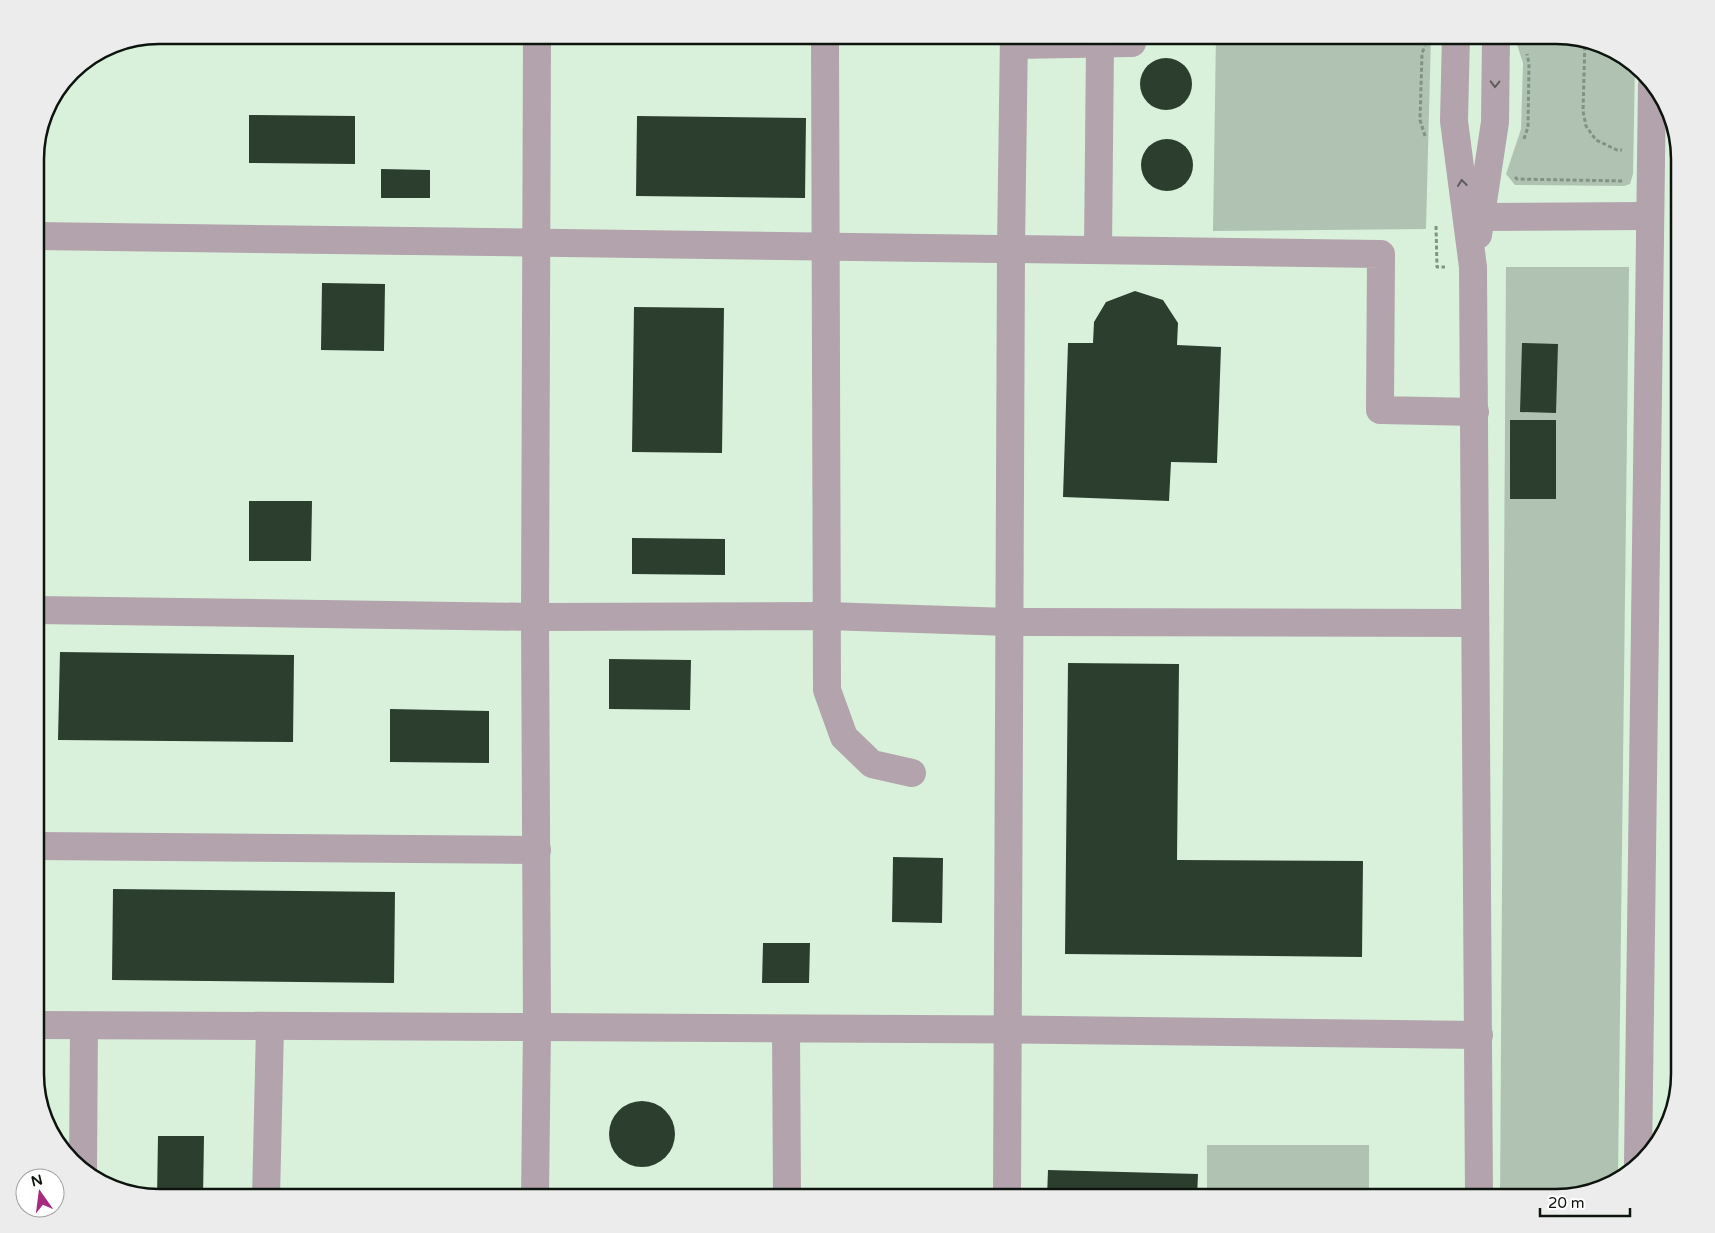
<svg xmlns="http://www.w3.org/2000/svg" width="1715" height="1233" font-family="'Varela Round',sans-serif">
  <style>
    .green { fill: #b0c3b2 }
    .water { fill: #88a68c }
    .building { fill: #2c3f2f }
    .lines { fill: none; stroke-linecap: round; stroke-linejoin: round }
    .path { stroke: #819383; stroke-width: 3; stroke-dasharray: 4 2.5; stroke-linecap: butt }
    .minor { stroke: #b3a3ac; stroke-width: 28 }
    .oneway { stroke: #605c5c }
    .rim { fill: none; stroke: #0c140d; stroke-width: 2.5 }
  </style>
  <rect width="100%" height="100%" fill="#d9f1db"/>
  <g class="green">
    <path d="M1216 35H1431L1426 229 1213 231Z"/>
    <path d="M1514 35H1557L1597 42 1632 60 1635 64 1633 174 1630 184 1624 186 1515 185 1506 174 1521 129 1523 63Z"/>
    <path d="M1506 267H1629L1618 1180 1611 1185 1557 1198H1500Z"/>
    <rect x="1207" y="1145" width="162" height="53"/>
  </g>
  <path class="water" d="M1680 565V1075L1674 1114Z"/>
  <g class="building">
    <circle cx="1166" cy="84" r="26"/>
    <path d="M249 115 355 116V164L249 163Z"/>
    <path d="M637 116 806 118 805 198 636 196Z"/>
    <circle cx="1167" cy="165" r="26"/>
    <path d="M381 169 430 170V198H381Z"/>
    <path d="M322 283 385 284 384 351 321 350Z"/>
    <path d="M1135 291 1163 300 1178 323 1177 345 1221 347 1217 463 1171 462 1169 501 1063 497 1068 343H1093L1094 322 1106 302Z"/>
    <path d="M634 307 724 308 722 453 632 452Z"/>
    <path d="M1522 343 1558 344 1556 413 1520 412Z"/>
    <rect x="1510" y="420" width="46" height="79"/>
    <path d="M249 501H312L311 561H249Z"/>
    <path d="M632 538 725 539V575L632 574Z"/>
    <path d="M60 652 294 655 293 742 58 740Z"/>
    <path d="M609 659 691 660 690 710 609 709Z"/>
    <path d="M1068 663 1179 664 1177 860 1363 861 1362 957 1065 954Z"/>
    <path d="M390 709 489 711V763L390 762Z"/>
    <path d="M893 857 943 858 942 923 892 922Z"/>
    <path d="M113 889 395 892 394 983 112 980Z"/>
    <path d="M763 943H810L809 983H762Z"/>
    <circle cx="642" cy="1134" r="33"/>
    <path d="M158 1136H204L203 1198H157Z"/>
    <path d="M1048 1170 1198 1174 1197 1198H1047Z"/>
  </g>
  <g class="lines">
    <g class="path">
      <path d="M1585 40 1583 111 1586 126 1596 140 1617 150H1622"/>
      <path d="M1425 136 1420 120 1422 53 1425 46"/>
      <path d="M1524 139 1528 127 1529 63 1527 54"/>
      <path d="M1515 177 1517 179 1623 181"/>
      <path d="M1436 226 1437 267H1445"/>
    </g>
    <g class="minor">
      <path d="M825 35 827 690 844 737 872 764 912 773"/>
      <path d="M1456 35 1454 121 1473 267 1479 1198"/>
      <path d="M1014 45 1132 43V35"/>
      <path d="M1481 217 1650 216"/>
      <path d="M1478 235 1495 122 1496 35"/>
      <path d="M35 236 1381 254 1380 410 1475 412"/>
      <path d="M1098 249 1100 44"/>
      <path d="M35 610 535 617 827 616 1009 622 1474 623"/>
      <path d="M35 846 537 850"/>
      <path d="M35 1025C202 1027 369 1027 536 1027 850 1027 1165 1031 1479 1035"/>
      <path d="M786 1029 787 1198"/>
      <path d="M1638 1163 1652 85"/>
      <path d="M83 1172 84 1026"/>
      <path d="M266 1198 270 1027"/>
      <path d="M535 1198 537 1027 535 617 537 35"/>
      <path d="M1007 1198 1011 248 1014 35"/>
    </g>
  </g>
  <defs><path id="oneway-chevron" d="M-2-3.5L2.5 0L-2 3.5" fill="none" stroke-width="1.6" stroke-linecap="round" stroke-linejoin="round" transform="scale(1.25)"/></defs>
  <g class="oneway">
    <use href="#oneway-chevron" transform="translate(1495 84) rotate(91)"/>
    <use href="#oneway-chevron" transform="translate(1462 183) rotate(-97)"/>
  </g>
  <path d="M0 0H1715V1233H0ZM159 44H1556A115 115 0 0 1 1671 159V1074A115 115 0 0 1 1556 1189H159A115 115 0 0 1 44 1074V159A115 115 0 0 1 159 44Z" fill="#ececec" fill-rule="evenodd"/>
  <path class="rim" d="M159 44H1556A115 115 0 0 1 1671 159V1074A115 115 0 0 1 1556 1189H159A115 115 0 0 1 44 1074V159A115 115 0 0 1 159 44Z"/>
  <g transform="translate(40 1193) rotate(346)"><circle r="24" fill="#ffffff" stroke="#9ea19e"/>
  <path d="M0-4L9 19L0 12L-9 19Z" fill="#a62b80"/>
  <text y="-8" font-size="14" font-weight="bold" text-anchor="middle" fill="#0c140d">N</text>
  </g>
  <path d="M1540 1208v8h90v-8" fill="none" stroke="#0c140d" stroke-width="2.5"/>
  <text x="1548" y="1208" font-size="15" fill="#0c140d" stroke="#ffffff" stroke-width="4" paint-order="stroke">20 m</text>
</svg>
